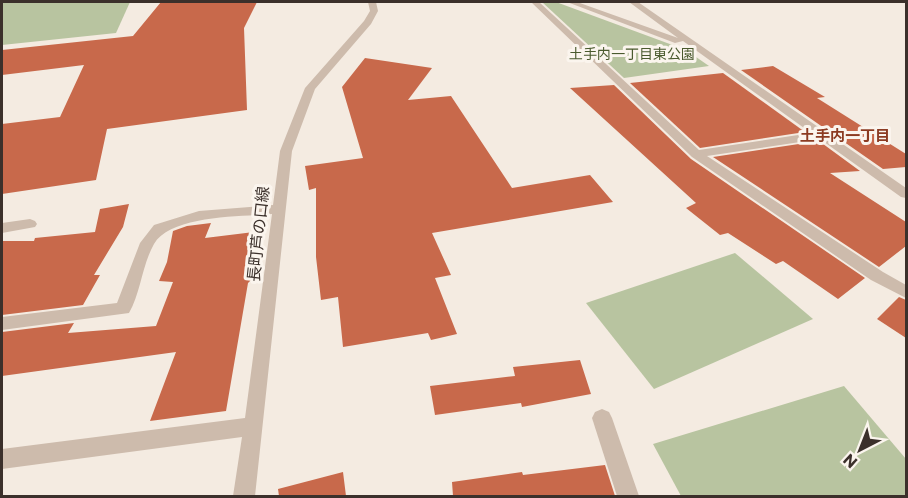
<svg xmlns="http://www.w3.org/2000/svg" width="908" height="498" font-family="Commissioner,'Noto Sans JP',sans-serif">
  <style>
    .green { fill: #b8c4a0 }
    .building { fill: #c8694b }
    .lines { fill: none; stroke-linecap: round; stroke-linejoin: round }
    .service { fill: #cdbbac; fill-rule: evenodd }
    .minor { fill: #cdbbac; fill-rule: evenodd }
    .labels { text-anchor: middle; stroke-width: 6; stroke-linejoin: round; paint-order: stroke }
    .far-park-label { font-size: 14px; fill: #4a5a2e; stroke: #fbf5ee }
    .far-neighbourhood-label { font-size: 15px; font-weight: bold; fill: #8c3b22; stroke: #fbf5ee }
    .street-label { font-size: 16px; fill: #3b302b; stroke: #fbf5ee }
  </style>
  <rect width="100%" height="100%" fill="#f4ebe1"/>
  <g class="green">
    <path d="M2 2H130L116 33 2 45Z"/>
    <path d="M542 2H556L686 50 709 66 624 78Z"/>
    <path d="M735 253 813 319 654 389 586 303Z"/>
    <path d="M844 386 906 459V496H681L653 444Z"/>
  </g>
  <g class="building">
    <path d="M161 2H257L244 28 247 110 107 129 96 180 2 194V124L60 117 84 65 2 75V50L133 36Z"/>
    <path d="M365 58 432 68 408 100 451 96 512 188 590 175 613 202 432 233 451 275 435 278 457 334 431 340 428 333 343 347 338 297 321 300 316 257V188L309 190 305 166 363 158 342 87Z"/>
    <path d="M773 66 825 97 817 98 906 154V167L883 169 741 70Z"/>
    <path d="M723 73 805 132 700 148 630 83Z"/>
    <path d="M614 85 691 159 865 278 838 299 783 261 776 264 728 233 720 235 686 208 696 203 570 88Z"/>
    <path d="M819 141 860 171 830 173 906 222V246L879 267 713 157Z"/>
    <path d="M129 204 123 227 94 275H100L83 305 2 315V241H34L35 238 95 232 100 209Z"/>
    <path d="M211 223 205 238 261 231 254 277 248 283 226 411 150 421 176 352 2 376V332L74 323 68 333 156 326 173 282 159 281 167 262 173 231 187 226Z"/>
    <path d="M899 297 906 300V338L877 319Z"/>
    <path d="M580 360 591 394 522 407 521 403 435 415 430 386 515 376 513 367Z"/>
    <path d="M605 465 615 496H453L452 482 522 472 523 475Z"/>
    <path d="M343 472 346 496H279L278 489Z"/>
  </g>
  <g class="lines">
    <path class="service" d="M602 409 609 412 612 418 639 496H617L592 418 595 412Z"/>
    <g class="minor">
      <path d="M368 2H376L378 11 371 24 315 89 292 151 255 496H233L242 437 2 469V449L245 418 272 214C241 217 171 215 154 244 142 265 141 292 129 313L2 330V317L117 303 140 243 154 225 199 211 273 205 280 151 305 88 364 21 370 11Z"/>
      <path d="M531 2H539L699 150 811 133 683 41 675 43 567 2H577L678 38 629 2H638L906 188V198L901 197 820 139 707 156 883 272 906 285V298L871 280 692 157Z"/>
      <path d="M30 219 35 221 37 224 35 227 2 233V223Z"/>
    </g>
  </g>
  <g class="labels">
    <g class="far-park-label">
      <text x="632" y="59">土手内一丁目東公園</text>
    </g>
    <g class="far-neighbourhood-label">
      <text x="845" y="141">土手内一丁目</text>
    </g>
    <g class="street-label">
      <text transform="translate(258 234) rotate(-84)" y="6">長町芦の口線</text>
    </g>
  </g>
  <rect width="908" height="498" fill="none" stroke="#3b302b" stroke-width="6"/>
  <g transform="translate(860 450) rotate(222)" stroke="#fbf5ee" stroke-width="4.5" paint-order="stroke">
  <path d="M0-4.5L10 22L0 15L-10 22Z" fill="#3b302b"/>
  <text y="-9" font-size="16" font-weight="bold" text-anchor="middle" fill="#3b302b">N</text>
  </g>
</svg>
